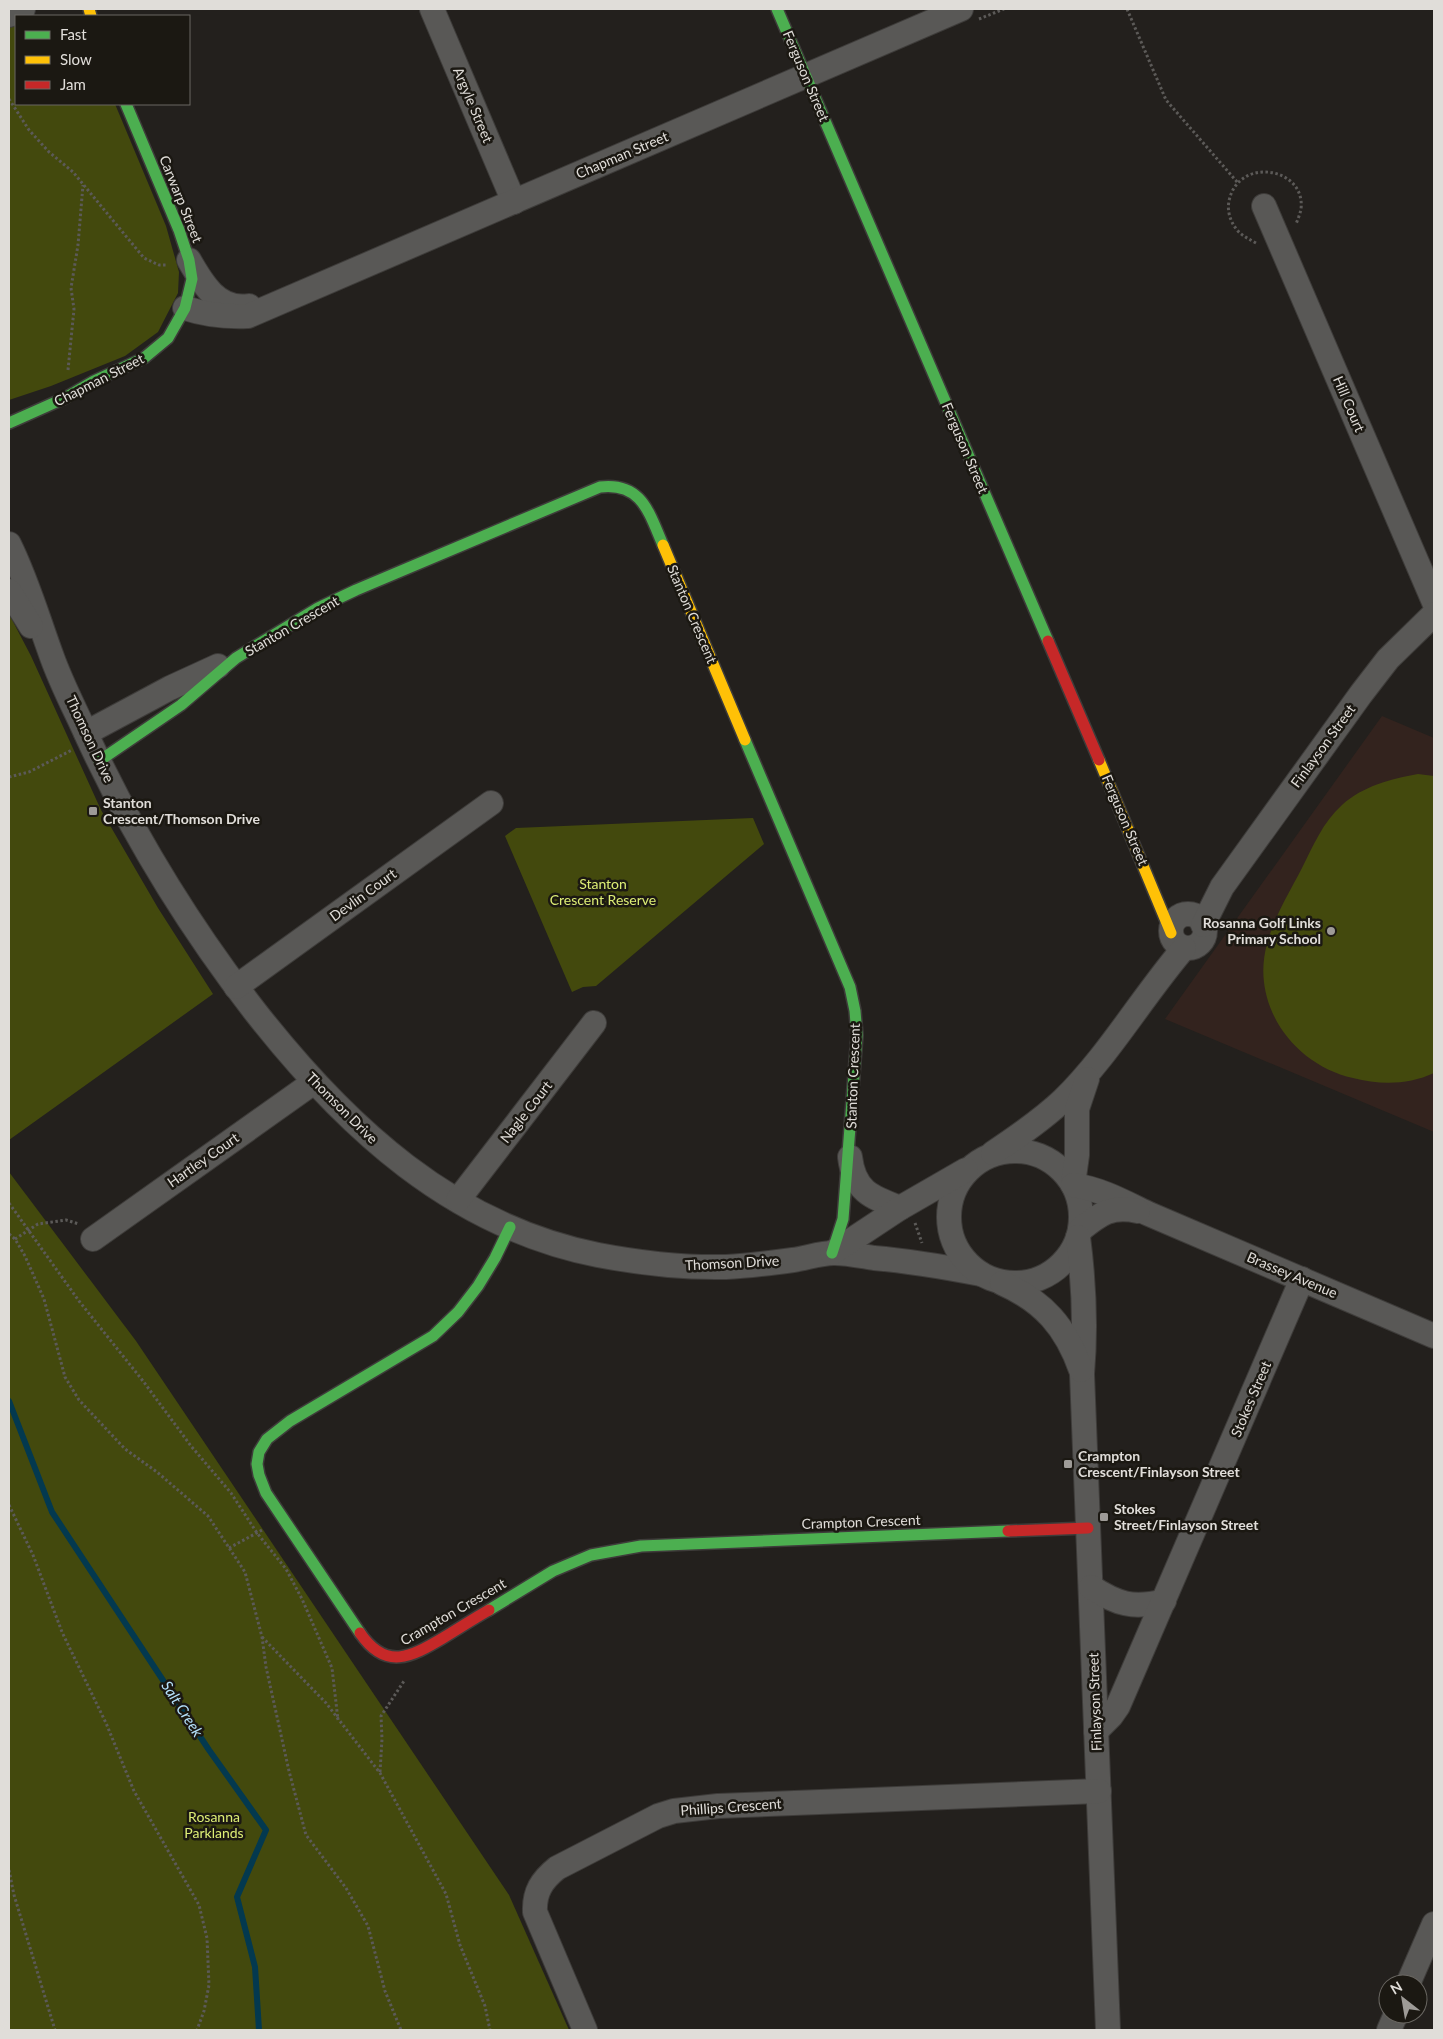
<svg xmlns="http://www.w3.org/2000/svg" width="1443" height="2039" font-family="Lato,sans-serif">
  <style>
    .education { fill: #33231e }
    .green { fill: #43490d }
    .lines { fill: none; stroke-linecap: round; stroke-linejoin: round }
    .stream { stroke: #03394f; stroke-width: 6 }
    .street-casing { stroke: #3e3c3a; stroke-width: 26 }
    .fast-casing { stroke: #3e3c3a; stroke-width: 14 }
    .slow-casing { stroke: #3e3c3a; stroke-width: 14 }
    .jam-casing { stroke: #3e3c3a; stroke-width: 14 }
    .path { stroke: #5c5a58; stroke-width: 3; stroke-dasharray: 2.5 2.5; stroke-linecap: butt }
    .street { stroke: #595856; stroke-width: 24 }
    .fast { stroke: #4caf50; stroke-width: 11 }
    .slow { stroke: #ffc107; stroke-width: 11 }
    .jam { stroke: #c62828; stroke-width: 11 }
    .poi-dot { fill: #9e9b97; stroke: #1b1812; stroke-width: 2 }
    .labels { text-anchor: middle; stroke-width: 5; stroke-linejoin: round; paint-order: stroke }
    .street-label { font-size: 14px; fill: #e0ddd9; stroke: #1b1812 }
    .poi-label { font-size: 14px; font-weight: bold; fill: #e0ddd9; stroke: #1b1812; text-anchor: start }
    .park-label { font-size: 14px; fill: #dded75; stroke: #1b1812 }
    .water-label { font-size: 15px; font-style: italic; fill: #b5e1fb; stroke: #1b1812 }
  </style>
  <rect width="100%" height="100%" fill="#23201d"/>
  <path class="education" d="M1382 716 1434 738V1132L1165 1019Z"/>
  <g class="green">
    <path d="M16 23V104H115L166 226 179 272 178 293 158 332 125 356 51 386 9 400V26Z"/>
    <path d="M9 614 31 656 101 810 158 908 213 994 9 1140Z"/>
    <path d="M1418 774 1434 776V1073C1408 1085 1380 1085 1353 1078 1294 1065 1250 1005 1267 944 1274 917 1289 893 1302 868 1313 846 1323 822 1342 805 1363 786 1391 779 1418 774Z"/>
    <path d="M753 818 764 844 596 986 583 987 572 992 505 836 516 828Z"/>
    <path d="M9 1172 136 1341 509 1895 569 2030H9Z"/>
  </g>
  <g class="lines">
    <path class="stream" d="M9 1401 52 1512 209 1750 266 1830 237 1897 255 1967 259 2030"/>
    <defs>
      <g id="street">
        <path d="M432 9 514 202"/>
        <path d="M9 15 23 9"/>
        <path d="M1264 206 1434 602"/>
        <path d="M189 260C202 283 218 311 249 306"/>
        <path d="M185 308C206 315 225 317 248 316L961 9"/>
        <path d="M9 544C27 580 38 619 52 657 62 685 76 711 88 738 134 837 190 928 257 1014 346 1127 452 1226 598 1255 640 1263 683 1268 726 1267 748 1266 771 1263 793 1260 807 1258 820 1253 834 1253 847 1253 861 1256 874 1258 910 1261 945 1267 981 1274"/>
        <path d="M9 591 31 626"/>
        <path d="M86 733 170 688 218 666"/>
        <circle cx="1188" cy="931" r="17"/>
        <path d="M1203 925 1222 887 1361 694 1388 659 1434 614"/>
        <path d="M236 987 491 803"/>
        <circle cx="1015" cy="1217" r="66"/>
        <path d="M993 1153C1017 1137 1042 1120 1063 1100 1109 1055 1142 997 1184 948"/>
        <path d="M850 1157C854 1191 871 1197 900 1208"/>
        <path d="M1073 1184 1077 1155V1109L1087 1079"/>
        <path d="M1073 1185C1101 1189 1124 1202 1149 1214L1434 1336"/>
        <path d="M458 1200 594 1023"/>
        <path d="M1080 1230C1100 1214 1111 1205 1138 1211"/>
        <path d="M1078 1237C1084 1283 1086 1328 1082 1374L1108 2030"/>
        <path d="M93 1239 314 1082"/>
        <path d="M832 1253 900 1208 966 1170"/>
        <path d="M1002 1283C1043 1301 1066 1327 1081 1370"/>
        <path d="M1091 1587C1117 1604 1133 1609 1164 1601"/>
        <path d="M1096 1731 1111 1716 1118 1706 1302 1279"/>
        <path d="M1408 1984 1434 1924"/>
        <path d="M585 2030 535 1912C534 1892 542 1880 557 1868L658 1816 674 1811 718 1806 1099 1791"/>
        <path d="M1389 2030 1396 2014"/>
      </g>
      <g id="fast">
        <path d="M777 9 1048 641"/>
        <path d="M9 423 65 398 94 381 144 358 168 338 185 308 192 279 189 260 179 230 126 104"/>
        <path d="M745 740 850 987 855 1011 857 1035 843 1219 832 1253"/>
        <path d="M99 761 181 705 236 658 318 608 356 590 600 487C642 482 649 513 663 545"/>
        <path d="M489 1610 553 1571 591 1555 641 1546 1008 1531"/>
        <path d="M360 1633 266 1493 259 1475 257 1464 259 1452 267 1439 290 1421 433 1336 458 1312 478 1286 495 1258 510 1227"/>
      </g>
      <g id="slow">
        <path d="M89 9 91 16"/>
        <path d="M663 545 745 740"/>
        <path d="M1099 760 1171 933"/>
      </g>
      <g id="jam">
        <path d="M1048 641 1099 760"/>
        <path d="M1008 1531 1088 1528"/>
        <path d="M360 1633C386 1671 411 1657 443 1638 458 1629 473 1619 489 1610"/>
      </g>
    </defs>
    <use href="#street" class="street-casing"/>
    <use href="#fast" class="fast-casing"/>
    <use href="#slow" class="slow-casing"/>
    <use href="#jam" class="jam-casing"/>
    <g class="path">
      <path d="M1127 9 1166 100 1238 183"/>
      <path d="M979 19 1004 9"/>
      <path d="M9 99 29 130 49 152 73 172 144 258 159 265H167"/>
      <path d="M1256 243C1249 239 1242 236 1237 230 1230 221 1227 211 1229 201 1238 156 1306 167 1301 209 1300 214 1298 219 1296 224"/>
      <path d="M68 370 74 309 71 288 78 245 83 185"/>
      <path d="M9 777 29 772 72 750"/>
      <path d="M9 1203 79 1301 143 1381 191 1446 231 1493 257 1533 286 1569 302 1599 332 1668 338 1720"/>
      <path d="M915 1223 922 1243"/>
      <path d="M9 1234 15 1239 25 1256 44 1299 65 1377 79 1400 125 1449 157 1472 208 1516 245 1572 262 1637 266 1667 289 1771 306 1835 346 1888 368 1926 385 1991 401 2030"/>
      <path d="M15 1239 38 1224 66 1220 79 1224"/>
      <path d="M9 1505 33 1555 62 1632 106 1723 134 1791 199 1905 207 1938 209 1985 204 2011 197 2030"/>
      <path d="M229 1548 264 1529"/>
      <path d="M262 1637 326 1703 380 1773 446 1894 460 1945 485 2006 490 2030"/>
      <path d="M380 1772 382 1739 381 1716 404 1681"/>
      <path d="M9 1870 14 1895 55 2030"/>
    </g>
    <use href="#street" class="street"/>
    <use href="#fast" class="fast"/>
    <use href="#slow" class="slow"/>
    <use href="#jam" class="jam"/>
  </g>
  <g class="poi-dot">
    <rect x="88" y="806" width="10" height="10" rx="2.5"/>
    <circle cx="1331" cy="931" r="5"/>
    <rect x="1063" y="1459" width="10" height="10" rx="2.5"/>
    <rect x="1099" y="1512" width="10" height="10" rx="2.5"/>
  </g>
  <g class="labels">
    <g class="street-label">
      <text transform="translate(806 76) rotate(67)" y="5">Ferguson Street</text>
      <text transform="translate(473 105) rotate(67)" y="5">Argyle Street</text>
      <text transform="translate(622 155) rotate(-23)" y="5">Chapman Street</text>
      <text transform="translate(181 199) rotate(68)" y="5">Carwarp Street</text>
      <text transform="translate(99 380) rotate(-27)" y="5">Chapman Street</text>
      <text transform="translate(1349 404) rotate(67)" y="5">Hill Court</text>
      <text transform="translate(965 448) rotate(67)" y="5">Ferguson Street</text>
      <text transform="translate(692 614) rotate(67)" y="5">Stanton Crescent</text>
      <text transform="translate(292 626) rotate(-30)" y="5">Stanton Crescent</text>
      <text transform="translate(90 739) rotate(65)" y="5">Thomson Drive</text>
      <text transform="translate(1323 746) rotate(-54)" y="5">Finlayson Street</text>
      <text transform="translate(1125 820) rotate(67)" y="5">Ferguson Street</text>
      <text transform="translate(363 895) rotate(-36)" y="5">Devlin Court</text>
      <text transform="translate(853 1076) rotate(-88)" y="5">Stanton Crescent</text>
      <text transform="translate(342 1108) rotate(45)" y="5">Thomson Drive</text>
      <text transform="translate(526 1112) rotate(-52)" y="5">Nagle Court</text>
      <text transform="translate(203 1160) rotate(-35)" y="5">Hartley Court</text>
      <text transform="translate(732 1263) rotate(-3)" y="5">Thomson Drive</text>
      <text transform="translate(1292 1275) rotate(23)" y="5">Brassey Avenue</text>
      <text transform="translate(1251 1399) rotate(-67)" y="5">Stokes Street</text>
      <text transform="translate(861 1522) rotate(-2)" y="5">Crampton Crescent</text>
      <text transform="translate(453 1612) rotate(-30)" y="5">Crampton Crescent</text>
      <text transform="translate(1095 1702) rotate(-92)" y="5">Finlayson Street</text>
      <text transform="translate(731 1807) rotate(-4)" y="5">Phillips Crescent</text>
    </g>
    <g class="poi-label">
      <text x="103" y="808">Stanton<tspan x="103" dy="16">Crescent/Thomson Drive</tspan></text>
      <text x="1321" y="928" text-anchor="end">Rosanna Golf Links<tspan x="1321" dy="16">Primary School</tspan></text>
      <text x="1078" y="1461">Crampton<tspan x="1078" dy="16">Crescent/Finlayson Street</tspan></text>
      <text x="1114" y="1514">Stokes<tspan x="1114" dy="16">Street/Finlayson Street</tspan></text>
    </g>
    <g class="park-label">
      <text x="603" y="889">Stanton<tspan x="603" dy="16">Crescent Reserve</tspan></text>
      <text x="214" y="1822">Rosanna<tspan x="214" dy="16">Parklands</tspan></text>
    </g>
    <g class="water-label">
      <text transform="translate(182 1709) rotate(57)" y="5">Salt Creek</text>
    </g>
  </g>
  <rect width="1443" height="2039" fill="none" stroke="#e0ddd9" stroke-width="20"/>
  <rect x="15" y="15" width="175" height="90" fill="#1b1812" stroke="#6a6762"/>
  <rect x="25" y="31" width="25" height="8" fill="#4caf50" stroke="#6a6762"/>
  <text x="60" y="40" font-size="15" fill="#e0ddd9">Fast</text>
  <rect x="25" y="56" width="25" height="8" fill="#ffc107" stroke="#6a6762"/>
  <text x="60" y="65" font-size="15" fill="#e0ddd9">Slow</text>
  <rect x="25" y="81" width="25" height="8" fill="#c62828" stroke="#6a6762"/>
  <text x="60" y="90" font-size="15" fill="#e0ddd9">Jam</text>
  <g transform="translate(1403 1999) rotate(329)"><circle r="24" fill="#1b1812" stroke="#6a6762"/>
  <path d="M0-4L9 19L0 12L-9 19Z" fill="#9e9b97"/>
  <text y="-8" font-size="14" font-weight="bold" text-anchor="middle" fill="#e0ddd9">N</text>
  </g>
</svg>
